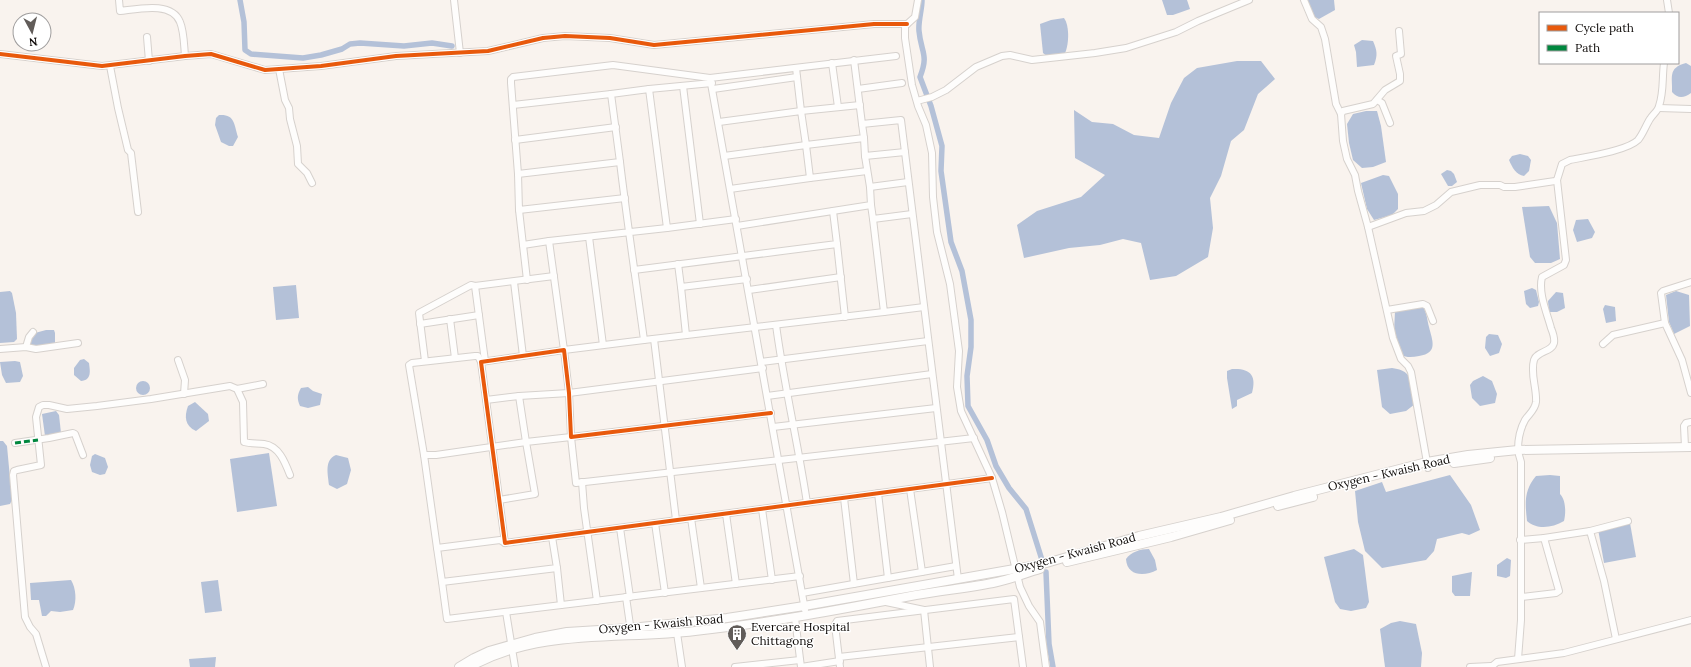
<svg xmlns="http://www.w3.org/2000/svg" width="1691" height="667" font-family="Lora,serif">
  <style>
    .water { fill: #b4c1d8 }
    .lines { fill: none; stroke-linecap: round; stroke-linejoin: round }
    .canal { stroke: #b4c1d8; stroke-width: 5.5 }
    .minor-casing { stroke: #d6d1cd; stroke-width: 8 }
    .major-casing { stroke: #d6d1cd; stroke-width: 10 }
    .minor { stroke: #fefdfc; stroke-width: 6 }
    .major { stroke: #fefdfc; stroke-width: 8 }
    .quiet { stroke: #00873e; stroke-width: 3; stroke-dasharray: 6 3; stroke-linecap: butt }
    .cycleway-casing { stroke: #fff; stroke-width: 6 }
    .cycleway { stroke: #e8590c; stroke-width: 4 }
    .labels { text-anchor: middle; stroke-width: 3; stroke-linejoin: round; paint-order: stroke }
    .street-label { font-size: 12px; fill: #0f0b09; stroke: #fff }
    .poi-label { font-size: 12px; fill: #0f0b09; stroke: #fff; text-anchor: start }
  </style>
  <rect width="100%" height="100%" fill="#f9f3ee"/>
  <g class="water">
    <path d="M1162 0H1187L1190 9 1173 15H1167Z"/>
    <path d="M1306 0H1334L1335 10 1319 19 1312 16Z"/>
    <path d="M1064 18C1070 26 1069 47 1064 55L1047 56 1043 53 1040 24 1051 20Z"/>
    <path d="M1362 40 1373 41C1377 50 1378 55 1374 65L1357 67 1356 52 1354 45Z"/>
    <path d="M1237 61H1261L1275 79 1258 94 1244 130 1231 141 1221 176 1210 198 1213 228 1208 257 1176 276 1150 280 1141 243 1123 239 1100 245 1069 248 1024 258 1017 225 1037 211 1081 197 1105 175 1075 158 1074 110 1092 122 1113 124 1134 135 1159 138 1171 103 1184 78 1197 68Z"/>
    <path d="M1686 63 1691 66V93C1684 98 1678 99 1672 92 1673 78 1667 68 1686 63Z"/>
    <path d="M1366 111H1377L1381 126 1386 162 1373 167 1362 168 1353 160 1349 143 1347 124 1353 114Z"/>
    <path d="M219 115C235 114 234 124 238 137L233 146H229L221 142 215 125 216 118Z"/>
    <path d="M1520 154 1528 156 1531 160 1529 171 1524 176C1516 175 1512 167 1509 160L1512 156Z"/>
    <path d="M1447 170 1451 171 1454 174 1457 182 1452 186H1448L1441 174Z"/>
    <path d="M1383 175 1389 176 1398 194V209L1392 215 1374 220 1367 209 1361 183Z"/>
    <path d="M1549 206 1557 223 1560 259 1551 263H1535L1530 257 1522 207Z"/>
    <path d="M1588 219 1595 232 1592 238 1577 242 1573 230 1576 220Z"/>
    <path d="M296 285 299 318 276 320 273 287Z"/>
    <path d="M1532 288 1536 290 1539 302 1538 306 1530 308 1526 304 1524 291Z"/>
    <path d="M10 291 12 293 16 313 17 339 14 342 0 343V292Z"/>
    <path d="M1676 291 1689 295 1690 326 1674 334 1669 322 1666 295Z"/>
    <path d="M1556 292 1563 293 1565 308 1557 312H1549L1548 301Z"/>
    <path d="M1605 305 1615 307 1616 321 1606 323 1603 309Z"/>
    <path d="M1423 306C1427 314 1427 319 1429 327 1432 340 1439 353 1419 356 1413 357 1407 358 1401 355L1394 332 1395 311Z"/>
    <path d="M46 330H54L55 333V343C48 347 38 348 31 345L30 339 35 333Z"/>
    <path d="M1489 334 1498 335 1502 344 1499 353 1490 356 1485 348 1486 337Z"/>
    <path d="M84 359 89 363C90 371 92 380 81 381L74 375V368L80 360Z"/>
    <path d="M15 361 20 362 23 376 20 382 6 383 2 375 0 362Z"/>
    <path d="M1392 368C1415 371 1411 384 1415 404L1406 411 1390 414 1382 407 1377 370Z"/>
    <path d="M1232 369C1250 368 1257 375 1252 393L1237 400V406L1232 409 1227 378V371Z"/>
    <path d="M1483 376 1492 381 1497 394 1495 403 1480 406 1472 398 1470 385 1473 381Z"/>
    <circle cx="143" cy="388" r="7"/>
    <path d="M308 387 313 391 322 394 320 405 308 408 300 406C297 399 297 395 301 388Z"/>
    <path d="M195 402 208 414 209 421 196 431C185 426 184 417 188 406Z"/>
    <path d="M56 411 59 415 61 433 45 436 42 414Z"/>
    <path d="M0 441H3L7 446 12 500 10 504 0 506Z"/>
    <path d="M269 453 277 506 237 512 230 459Z"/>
    <path d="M95 454 105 458 108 467 105 474 100 475 92 472 90 465 92 456Z"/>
    <path d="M336 455 348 458 351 470 347 484 337 489 329 485C328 474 324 460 336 455Z"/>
    <path d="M1450 475 1471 505 1480 530 1469 535 1462 533 1437 539 1434 551 1426 560 1382 568 1365 551 1358 522 1355 491 1382 482 1386 492Z"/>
    <path d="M1550 475 1560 476V494C1566 500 1566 513 1564 521 1552 528 1537 530 1527 521 1525 503 1524 490 1536 476Z"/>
    <path d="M1630 523 1636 557 1604 563 1598 529Z"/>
    <path d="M1149 549 1155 560 1157 570C1144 577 1127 576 1126 559 1131 552 1140 549 1149 549Z"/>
    <path d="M1354 549 1363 555 1369 602 1366 608 1351 611 1340 609 1335 602 1324 557Z"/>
    <path d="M1507 558 1511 560 1510 576 1506 578 1497 576V565Z"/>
    <path d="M1472 572 1470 596H1455L1452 592V576Z"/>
    <path d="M71 580C76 588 77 601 73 610L60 612 51 611 46 616H42L39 600H31L30 583Z"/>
    <path d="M218 580 222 611 205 613 201 582Z"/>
    <path d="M1400 621 1416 624 1422 653 1421 667H1385L1380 629 1391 623Z"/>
    <path d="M216 657 215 667H190L189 659Z"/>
  </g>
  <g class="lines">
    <g class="canal">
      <path d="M240 0 244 22 245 50 251 54 303 58 321 55 342 49 350 44 360 43 404 46 432 43 452 46"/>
      <path d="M922 0C922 10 918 21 919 31 921 53 929 54 920 77L931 106 942 146 941 171 951 242 962 271 971 320V347L967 376 968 406 987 440 996 466 1009 488 1026 509 1042 560"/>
      <path d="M1046 572 1049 644 1053 667"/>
    </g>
    <defs>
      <g id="minor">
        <path d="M119 0 120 11C138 9 172 1 180 22 184 31 184 45 185 56"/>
        <path d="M454 0 460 53"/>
        <path d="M918 0 915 17 905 26V38L912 85 918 106 926 125 932 153 933 197 937 232 950 284 959 351 957 387 961 411 992 478 1002 512 1020 587 1029 606 1040 622 1046 667"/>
        <path d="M1304 0 1312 19 1321 27 1325 39 1336 104 1341 114 1343 141 1347 159 1355 175 1358 191 1368 227 1393 338 1401 359 1408 366 1411 372 1428 468"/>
        <path d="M1667 0 1669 13"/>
        <path d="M147 37 149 61"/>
        <path d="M0 54 102 66 185 56 211 54 265 70 321 66 396 56 488 51 543 38 565 36 610 38 654 45 874 24H907"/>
        <path d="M854 60 862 124 901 120 958 579"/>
        <path d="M832 63 838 107"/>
        <path d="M110 66 118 108 128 150 131 153 138 212"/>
        <path d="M796 68 801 111 860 105"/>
        <path d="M279 69 285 100 289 108 290 119 297 146 298 164 307 173 312 183"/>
        <path d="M710 78 805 610"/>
        <path d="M683 86 700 224"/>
        <path d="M649 89 712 83"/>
        <path d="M713 89 797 77"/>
        <path d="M858 89 902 83"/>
        <path d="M1377 100 1382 103 1390 123"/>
        <path d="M917 101 932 97 946 90 976 67 1002 56 1010 55 1032 60 1095 53 1126 48 1176 32 1198 21 1249 0"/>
        <path d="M513 105 611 94"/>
        <path d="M1659 108 1691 109"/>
        <path d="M1341 114 1343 111 1373 104 1385 90 1400 81V74L1396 56 1401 54 1399 31"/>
        <path d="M719 122 801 111 806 145 864 138 862 124"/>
        <path d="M864 138 865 156 905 152"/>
        <path d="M515 140 616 127"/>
        <path d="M724 156 806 145 810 178 867 171"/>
        <path d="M865 156 870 187 908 182"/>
        <path d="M620 162C627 221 636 281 644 340L564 350 549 241 667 228"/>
        <path d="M518 174 511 83V79L513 77 613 65 710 78 896 56"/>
        <path d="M730 189 810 178"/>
        <path d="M625 198 519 210 518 174 620 162 611 94 649 89 667 228 736 219"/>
        <path d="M871 205 873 219 912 214"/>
        <path d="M519 210 527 280"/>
        <path d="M873 219 884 312 924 307"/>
        <path d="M737 226 871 205 870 187"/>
        <path d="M1368 227 1406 213 1424 211 1436 205 1451 192 1480 185H1500L1504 187H1515L1555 181 1557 180 1562 164 1570 160C1585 157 1627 151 1638 140 1643 134 1646 125 1650 119 1653 114 1658 111 1659 106 1664 92 1662 77 1664 63"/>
        <path d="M589 237 603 345"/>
        <path d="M837 244 845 317"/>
        <path d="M523 245 549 241"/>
        <path d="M678 264 681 287 747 279"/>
        <path d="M634 270 837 244 833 211"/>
        <path d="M514 282 523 356"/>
        <path d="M1691 282 1663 291 1661 293 1665 323 1682 360 1691 393"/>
        <path d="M475 286 554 276"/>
        <path d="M681 287 686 335"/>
        <path d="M749 290 841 277"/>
        <path d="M1387 310 1423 304 1427 306 1433 321"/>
        <path d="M450 319 455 358"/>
        <path d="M420 324 479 315"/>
        <path d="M776 325C784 385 798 443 807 503"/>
        <path d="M654 339 676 520"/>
        <path d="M644 340 884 312"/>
        <path d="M1603 344 1613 335 1665 323"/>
        <path d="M26 347 29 337 33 332"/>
        <path d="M0 349 26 347 36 349 78 343"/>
        <path d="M178 360 185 380 184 394"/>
        <path d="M425 361 419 313 471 285 475 286 485 361"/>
        <path d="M761 362 928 341"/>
        <path d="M237 389 263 384"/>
        <path d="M767 396 932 374"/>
        <path d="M486 400 519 396 569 393 763 368"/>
        <path d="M771 413 571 437 569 393 564 350 481 362 505 543 992 478"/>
        <path d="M773 427 936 408"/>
        <path d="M15 443 49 438 73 433 75 434 83 455"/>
        <path d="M1685 447 1684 426 1686 423 1691 422"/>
        <path d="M1518 450C1518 440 1520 429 1525 420 1529 414 1535 410 1536 402 1537 388 1530 374 1534 360 1537 351 1552 352 1554 343 1555 338 1553 333 1551 328 1547 313 1538 293 1542 277L1564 265 1566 260 1557 180"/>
        <path d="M424 455H436L526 442 519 396"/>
        <path d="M582 482 584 508 597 601"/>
        <path d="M910 489 922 572"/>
        <path d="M878 493 888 578"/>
        <path d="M844 498 854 584"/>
        <path d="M499 500 535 494 526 442 571 437 576 483 974 438"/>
        <path d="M762 509 772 580"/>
        <path d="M726 514 736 584"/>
        <path d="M691 518 701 588"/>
        <path d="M655 523 665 593"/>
        <path d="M620 528 630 597"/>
        <path d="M1590 531 1628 521"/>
        <path d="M1520 540 1544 538"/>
        <path d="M505 543 500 540 437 548 442 582 557 568 552 537"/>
        <path d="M437 548 424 455 409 365 412 363 475 356H478L481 362"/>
        <path d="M557 568 561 605"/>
        <path d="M442 582 447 619 800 576"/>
        <path d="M802 593 956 566"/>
        <path d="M626 597 631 632"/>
        <path d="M1521 597 1556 593 1559 591 1544 538 1590 531 1604 581 1616 639"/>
        <path d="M886 602 924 610 930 667"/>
        <path d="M506 612 515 667"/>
        <path d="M795 618 801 667"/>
        <path d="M677 633 682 667"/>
        <path d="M839 657 1019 637"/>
        <path d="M1518 659 1521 620V462L1519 455"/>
        <path d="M46 667 36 634 30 627 25 617 13 475 14 471 17 470 41 465 36 417 39 407 43 405H49L67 409 97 406 151 399 230 386 237 389 243 402 244 442C251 444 257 443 264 444 279 446 285 462 290 475"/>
        <path d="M735 667 800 660"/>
        <path d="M801 667 840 661"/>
        <path d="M840 667 835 625 837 621 1014 599 1023 667"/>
        <path d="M1470 667 1491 666"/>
        <path d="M1491 667 1497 662 1564 653 1691 620"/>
      </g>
      <g id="major">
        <path d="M1454 463 1490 458"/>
        <path d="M1278 506 1313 497"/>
        <path d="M1067 562 1171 537 1230 520"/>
        <path d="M459 667 474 658 489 651 535 638 567 632 631 628 727 618 804 606 1043 564 1139 536 1221 517 1294 496 1427 462 1468 455 1518 450 1691 447"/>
        <path d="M470 667C539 628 620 640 695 631 770 623 843 609 916 595 943 590 970 588 997 582 1011 579 1026 573 1040 569"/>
      </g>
    </defs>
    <use href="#minor" class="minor-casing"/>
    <use href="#major" class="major-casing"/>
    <use href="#minor" class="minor"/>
    <use href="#major" class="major"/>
    <path class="quiet" d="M15 443 38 440"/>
    <defs>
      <g id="cycleway">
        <path d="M0 54 102 66 185 56 211 54 265 70 321 66 396 56 488 51 543 38 565 36 610 38 654 45 874 24H907"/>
        <path d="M771 413 571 437 569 393 564 350 481 362 505 543 992 478"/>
      </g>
    </defs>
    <use href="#cycleway" class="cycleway-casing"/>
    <use href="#cycleway" class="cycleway"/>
  </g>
  <defs>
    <symbol id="building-pin" viewBox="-11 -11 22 30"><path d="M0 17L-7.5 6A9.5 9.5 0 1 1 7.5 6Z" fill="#615c59" stroke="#fff"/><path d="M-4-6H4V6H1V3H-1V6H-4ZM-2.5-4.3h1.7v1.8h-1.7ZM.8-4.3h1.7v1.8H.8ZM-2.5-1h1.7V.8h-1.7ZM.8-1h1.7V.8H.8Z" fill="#fff"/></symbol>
  </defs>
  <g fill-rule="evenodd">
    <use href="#building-pin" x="726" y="623" width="22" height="30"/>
  </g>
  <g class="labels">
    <g class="street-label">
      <text transform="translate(1389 473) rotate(-13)" y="4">Oxygen - Kwaish Road</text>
      <text transform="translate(1075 553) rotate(-15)" y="4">Oxygen - Kwaish Road</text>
      <text transform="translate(661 624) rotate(-5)" y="4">Oxygen - Kwaish Road</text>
    </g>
    <g class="poi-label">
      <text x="751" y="631">Evercare Hospital<tspan x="751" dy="14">Chittagong</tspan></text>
    </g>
  </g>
  <rect x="1539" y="12" width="140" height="52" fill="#ffffff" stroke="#9f9d9d"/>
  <rect x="1547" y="25" width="20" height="6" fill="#e8590c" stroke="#9f9d9d"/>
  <text x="1575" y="32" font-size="12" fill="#0f0b09">Cycle path</text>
  <rect x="1547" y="45" width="20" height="6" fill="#00873e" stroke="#9f9d9d"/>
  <text x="1575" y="52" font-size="12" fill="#0f0b09">Path</text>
  <g transform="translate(32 32) rotate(173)"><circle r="19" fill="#ffffff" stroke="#9f9d9d"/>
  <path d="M0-3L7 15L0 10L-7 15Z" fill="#615c59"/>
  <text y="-6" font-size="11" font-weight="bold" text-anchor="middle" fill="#0f0b09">N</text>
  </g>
</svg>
